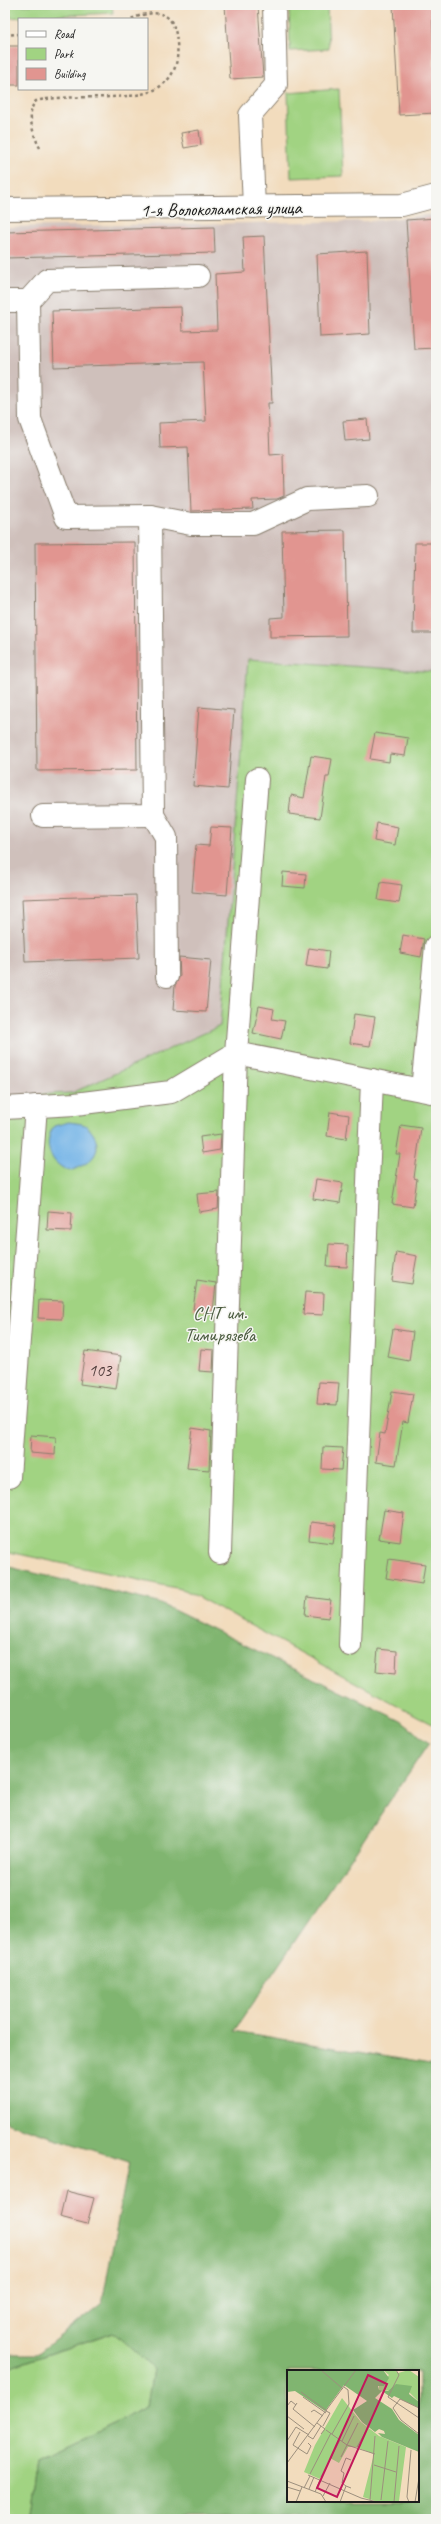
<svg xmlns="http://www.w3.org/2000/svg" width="441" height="2524" font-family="Caveat,sans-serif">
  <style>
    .industrial { fill: #cfc0bb }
    .green { fill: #a1d382; stroke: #5e784f }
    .forest { fill: #80b570; stroke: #4e6846; fill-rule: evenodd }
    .water { fill: #73b4e7; stroke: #486882 }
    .building { fill: #e19590 }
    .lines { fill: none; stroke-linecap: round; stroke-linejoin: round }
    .minor-casing { stroke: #877c6c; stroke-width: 24 }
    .path { stroke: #877c6c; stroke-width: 2.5; stroke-dasharray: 3 3; stroke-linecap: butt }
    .minor { stroke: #fff; stroke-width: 22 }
    .labels { text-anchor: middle; stroke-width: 3; stroke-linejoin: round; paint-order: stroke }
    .number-label { font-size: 17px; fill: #4d3a39 }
    .street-label { font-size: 19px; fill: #1c1c1c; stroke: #f6f6f2 }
    .park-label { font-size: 19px; fill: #4b5c40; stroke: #f6f6f2 }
    .inset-road { fill: none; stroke: #9c8f7d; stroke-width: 1 }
    .view { fill: #c2185b; fill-opacity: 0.15; stroke: #c2185b; stroke-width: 2 }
    .inset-edge { fill: none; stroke: #1c1c1c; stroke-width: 2 }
  </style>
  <rect width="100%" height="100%" fill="#f6f6f2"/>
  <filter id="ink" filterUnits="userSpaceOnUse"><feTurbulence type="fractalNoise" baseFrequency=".025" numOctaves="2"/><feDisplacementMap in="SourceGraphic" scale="8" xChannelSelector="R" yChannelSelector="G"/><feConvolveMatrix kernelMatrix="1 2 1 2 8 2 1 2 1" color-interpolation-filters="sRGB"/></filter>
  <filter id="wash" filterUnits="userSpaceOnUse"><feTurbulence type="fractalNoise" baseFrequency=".012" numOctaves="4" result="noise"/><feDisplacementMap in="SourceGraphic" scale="16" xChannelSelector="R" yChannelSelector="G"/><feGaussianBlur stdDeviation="0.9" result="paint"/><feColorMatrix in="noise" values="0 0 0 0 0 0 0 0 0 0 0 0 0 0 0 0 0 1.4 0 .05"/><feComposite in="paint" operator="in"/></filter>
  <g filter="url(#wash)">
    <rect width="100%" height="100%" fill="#f2dcbd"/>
    <path class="industrial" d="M436 214V672L248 659 220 1026 72 1093 5 1096V227L371 221Z"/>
    <g class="green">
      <path d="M5 5H112L113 13 5 18Z"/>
      <path d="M289 5H327L329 49 290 51Z"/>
      <path d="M339 89 343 176 291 178 288 93Z"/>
      <path d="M248 659 436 672V1726L185 1590 5 1551V1096L72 1093 220 1026Z"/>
      <path d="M114 2332 153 2369 147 2407 38 2459 29 2519H5V2369Z"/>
    </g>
    <path class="forest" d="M5 1566 159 1603 401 1721 429 1743 234 2031 436 2065V2519H29L38 2459 147 2407 153 2369 113 2332 5 2369V2354H37L102 2303 129 2162 5 2122ZM288 2371H418V2501H288Z"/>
    <path class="water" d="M69 1122C74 1123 80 1123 85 1125 89 1128 93 1133 95 1137 103 1157 85 1165 70 1171 50 1165 42 1143 54 1126Z"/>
    <g id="blocks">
      <g class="building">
        <path d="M225 5H258L263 77 230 79Z"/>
        <path d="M393 5H432L436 113 399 115Z"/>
        <rect x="5" y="46" width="14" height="39"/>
        <path d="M199 130 201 145 184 148 181 133Z"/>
        <path d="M436 218V348L414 349 406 220Z"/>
        <path d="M214 227 215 253 5 258V232Z"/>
        <path d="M264 236 272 403H268L270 455 283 454 284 496 277 499 252 500 253 509 191 511 188 447 160 448 159 423 206 421 203 362 54 367 52 311 181 307 182 331 217 330 215 274 245 272 243 237Z"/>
        <path d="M367 251 370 334 320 337 317 254Z"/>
        <path d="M367 419 369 439 345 441 343 421Z"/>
        <path d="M345 530 347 636 270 637V618L284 617 282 531Z"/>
        <path d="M135 542 137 770 37 771 35 543Z"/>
        <path d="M415 543H436V633H413Z"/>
        <path d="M199 707 234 710 228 789 193 786Z"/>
        <path d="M375 733 408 738 405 756 390 754 389 762 370 759Z"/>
        <path d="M311 756 332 759 329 777H326L320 818 289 814 291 795 304 798Z"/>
        <path d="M377 823 398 827 395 845 374 841Z"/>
        <path d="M211 827 232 828 227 895 192 892 196 845 209 846Z"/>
        <path d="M283 872 306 874 305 888 282 886Z"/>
        <path d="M381 882 402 885 399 903 378 900Z"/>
        <path d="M136 895 139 958 25 962 22 899Z"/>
        <path d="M403 935 424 939 421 957 400 953Z"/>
        <path d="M309 948 329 951 327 969 306 966Z"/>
        <path d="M179 957 211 960 206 1012 173 1010 175 985 180 976Z"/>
        <path d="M259 1006 274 1009 272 1019 285 1021 281 1039 253 1033Z"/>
        <path d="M354 1014 375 1017 370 1046 350 1043Z"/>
        <path d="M330 1112 349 1115 346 1139 327 1136Z"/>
        <path d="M401 1125 421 1128 414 1178 417 1179 413 1207 392 1204 400 1154H396Z"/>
        <path d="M221 1134 220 1150 202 1153 200 1137Z"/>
        <path d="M316 1179 343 1183 340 1203 313 1199Z"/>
        <path d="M219 1192 218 1209 199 1212 197 1194Z"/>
        <path d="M48 1211 72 1213 71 1231 47 1230Z"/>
        <path d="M329 1244 348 1245 347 1267 327 1266Z"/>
        <path d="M396 1252 417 1256 412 1284 392 1281Z"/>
        <path d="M197 1280 216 1283 213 1312 193 1309Z"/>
        <path d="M305 1292 324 1293 323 1315 303 1314Z"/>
        <path d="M39 1300 63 1301 62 1319 38 1318Z"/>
        <path d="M393 1329 413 1332 409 1361 388 1357Z"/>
        <path d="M201 1349 214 1350 213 1372 199 1371Z"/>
        <path d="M85 1351 121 1356 116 1389 80 1384Z"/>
        <path d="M319 1382 339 1383 337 1405 317 1404Z"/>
        <path d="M392 1391 413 1394 408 1423 403 1422 396 1465 376 1462 380 1433 385 1434Z"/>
        <path d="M192 1428 211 1431 209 1470 187 1468Z"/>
        <path d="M31 1435 56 1437 55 1455 30 1453Z"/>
        <path d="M323 1447 343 1448 341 1470 322 1469Z"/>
        <path d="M384 1510 404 1513 400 1542 379 1539Z"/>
        <path d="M311 1522 336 1525 333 1543 309 1540Z"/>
        <path d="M389 1559 425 1564 422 1584 386 1578Z"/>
        <path d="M307 1597 331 1600 328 1618 305 1615Z"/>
        <path d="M378 1649 397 1651 396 1673 376 1671Z"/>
        <path d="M66 2191 94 2198 87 2224 60 2217Z"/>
      </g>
    </g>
  </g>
  <g filter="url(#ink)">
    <use href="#blocks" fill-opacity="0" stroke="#877c6c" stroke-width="1"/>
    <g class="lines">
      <defs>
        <g id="minor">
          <path d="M254 207 250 115 276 85 274 5"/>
          <path d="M5 209 402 205 436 196"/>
          <path d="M5 301H28L30 419 66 517 150 516 153 815 43 816"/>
          <path d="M28 301 47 280 198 276"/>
          <path d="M150 516 191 524H253L307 499 368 496"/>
          <path d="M153 815 166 837 167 976"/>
          <path d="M422 1090 436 946"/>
          <path d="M5 1108 75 1104 171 1092 236 1053 436 1093"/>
          <path d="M9 1477 36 1106"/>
          <path d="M220 1553 236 1053 257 779"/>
          <path d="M350 1645 372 1080"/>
        </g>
      </defs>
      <use href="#minor" class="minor-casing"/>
      <g class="path">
        <path d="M5 35 19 34"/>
        <path d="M40 148C34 137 25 112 36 101 66 93 132 103 156 89 175 78 179 62 177 43 175 11 158 8 131 19"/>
      </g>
      <use href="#minor" class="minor"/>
    </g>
  </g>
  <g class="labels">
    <g class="number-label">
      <text x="100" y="1376">103</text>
    </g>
    <g class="street-label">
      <text transform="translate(221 208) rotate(-1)" y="7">1-я Волоколамская улица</text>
    </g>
    <g class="park-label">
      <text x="220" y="1319">СНТ им.<tspan x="220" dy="22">Тимирязева</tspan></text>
    </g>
  </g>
  <g transform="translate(287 2370)">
    <rect width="132" height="132" fill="#f2dcbd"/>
    <path d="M96 0H108L111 3 122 0 132 7V32L122 22 92 20V16L102 5ZM55 28 74 52 92 66 119 77 112 131 91 132 76 127 87 84 69 77H61L52 93 43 88 33 109 17 102 28 75Z" fill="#a1d382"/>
    <path d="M0 0H96L102 8 97 16H91L92 20 101 21 109 14 125 16 122 24 132 32V38L107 26 105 28 95 21 88 28 105 39 112 50 132 65V82L95 67 91 63 98 64 97 61 92 59 88 62 75 52 66 40 80 31 57 15 38 41 8 21 0 22Z" fill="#80b570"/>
    <path class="inset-road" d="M34 0 56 19M109 0 112 5 101 27 132 48M14 22 40 41M16 27 39 43M10 33 6 39 28 57M0 36 4 31 9 35M132 38 113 29 106 38 114 50 132 64M24 42 27 40 36 46M0 46 17 59M30 53 38 59 34 64M36 56 43 43 39 41M39 60 60 75 88 84M13 62 6 75 20 84 24 76 21 73M45 64 62 34 61 20 57 17M21 66 26 69 34 56M0 71 9 57 22 65M55 71 67 46M70 77 79 61M54 87 71 53M0 93 69 0M87 95 109 102M23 104 44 63M21 105 74 128 90 132M34 107 53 70M0 111 34 124 39 132M59 116 55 113 57 103 54 101 59 88 64 90M0 117 13 121M17 118 23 106M22 119 27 107M28 122 33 110M36 126 43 113M83 130 88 66M94 130 101 71M9 132 15 117M53 132 59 116 64 118M107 132 112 76M122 132 120 127 124 80M128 132 132 108"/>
    <path class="view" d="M81 5 100 14 50 127 30 118Z"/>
    <rect width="132" height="132" class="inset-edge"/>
  </g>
  <rect width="441" height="2524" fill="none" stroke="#f6f6f2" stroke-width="20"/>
  <rect x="18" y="18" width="130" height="72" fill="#f6f6f2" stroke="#9f9f9c"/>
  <rect x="26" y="31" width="20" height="6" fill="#ffffff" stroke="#9f9f9c"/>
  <text x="54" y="38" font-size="12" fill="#1c1c1c">Road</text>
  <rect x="26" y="48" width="20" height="12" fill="#a1d382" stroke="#9f9f9c"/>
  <text x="54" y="58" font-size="12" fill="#1c1c1c">Park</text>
  <rect x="26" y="68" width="20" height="12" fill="#e19590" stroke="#9f9f9c"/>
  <text x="54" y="78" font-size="12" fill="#1c1c1c">Building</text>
</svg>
